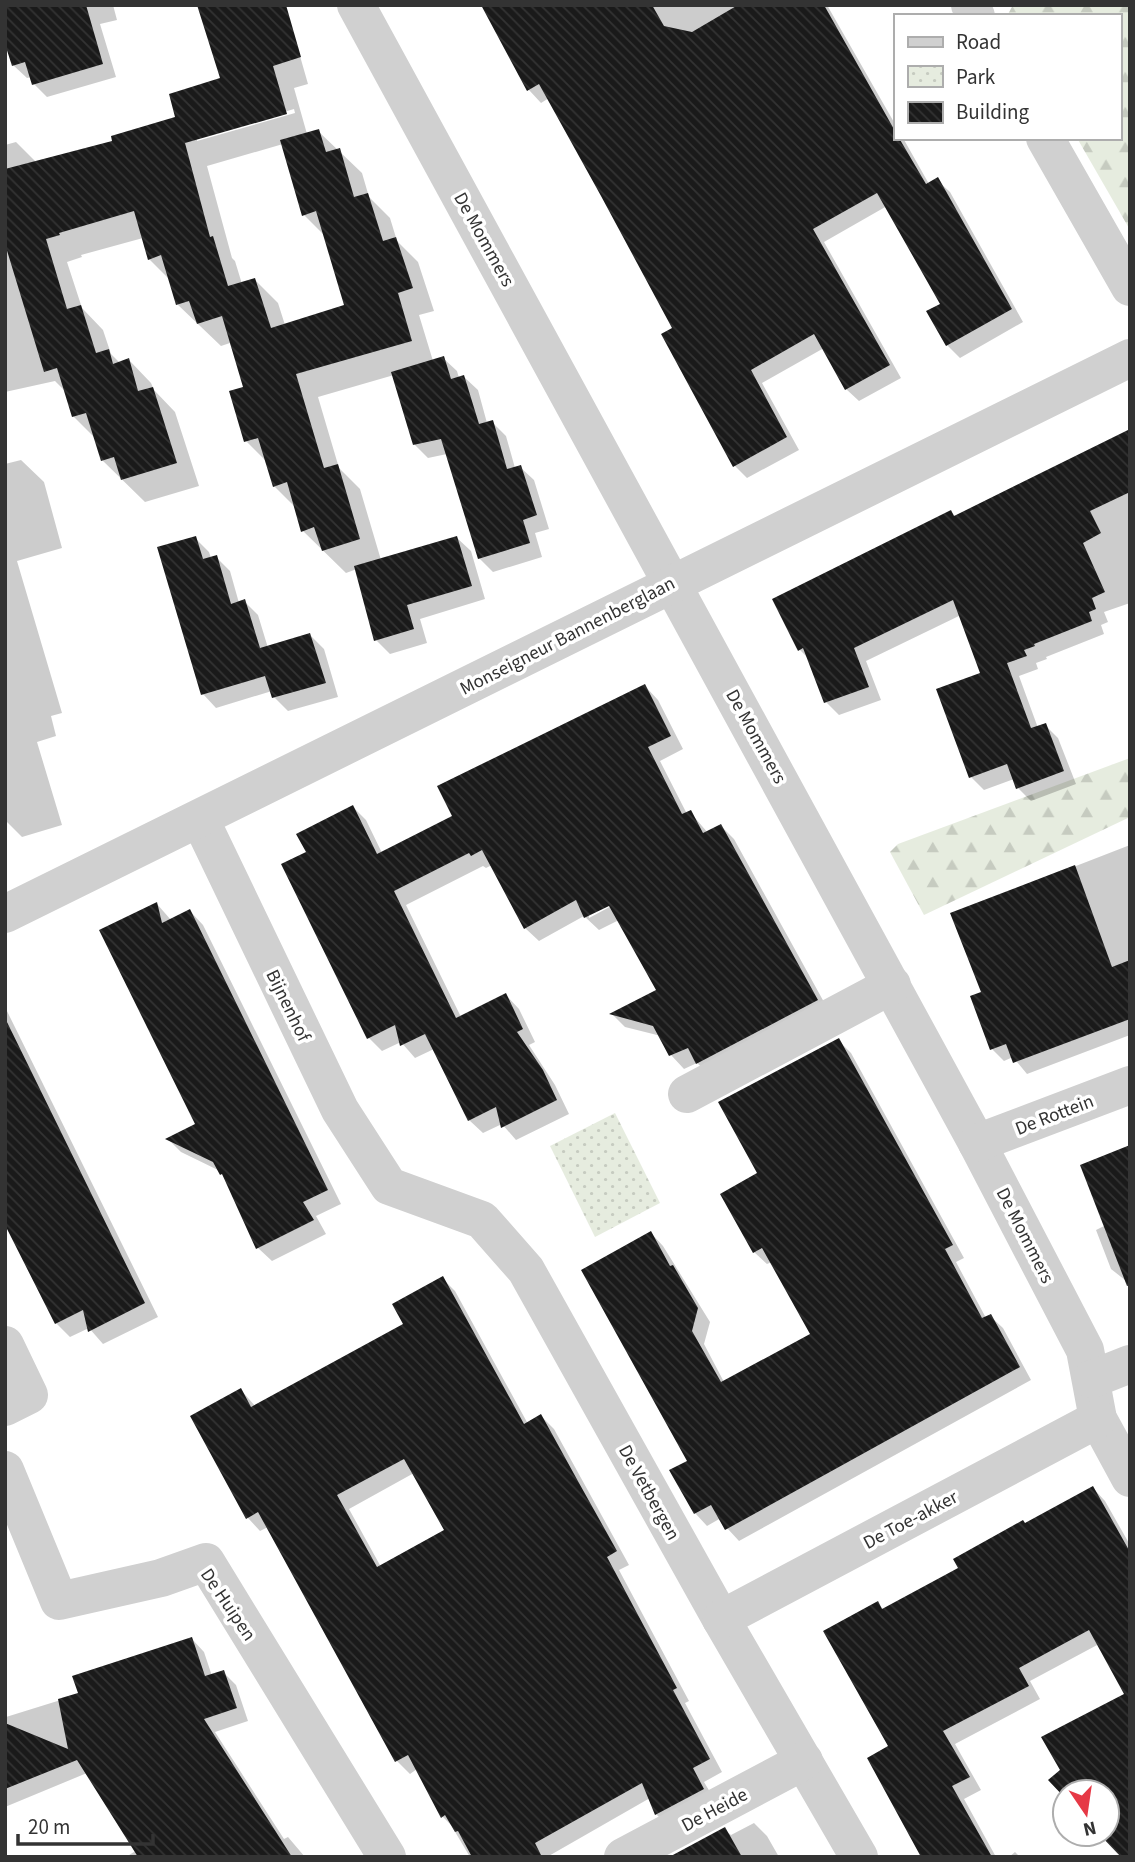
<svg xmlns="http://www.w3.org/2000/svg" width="1135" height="1862" font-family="'Source Sans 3',sans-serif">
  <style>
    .forest { fill: url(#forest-firs) }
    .park { fill: url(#park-dots) }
    .shadow { fill: #0003; fill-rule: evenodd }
    .building { fill: url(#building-back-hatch); fill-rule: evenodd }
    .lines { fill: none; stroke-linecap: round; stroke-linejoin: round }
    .minor { stroke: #d0d0d0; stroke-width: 38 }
    .labels { text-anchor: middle; stroke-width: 7; stroke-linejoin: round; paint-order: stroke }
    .street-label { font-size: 19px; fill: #333; stroke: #fff }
  </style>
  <defs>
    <pattern id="forest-firs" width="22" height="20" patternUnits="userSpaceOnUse" patternTransform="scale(1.75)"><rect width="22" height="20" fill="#e6ecdf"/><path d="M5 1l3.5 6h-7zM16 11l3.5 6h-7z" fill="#c6cbc0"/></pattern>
    <pattern id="park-dots" width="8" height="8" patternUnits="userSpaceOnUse" patternTransform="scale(1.75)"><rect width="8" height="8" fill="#e6ecdf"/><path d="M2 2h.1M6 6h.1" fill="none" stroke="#c6cbc0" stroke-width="1.8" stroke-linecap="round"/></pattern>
    <pattern id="building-back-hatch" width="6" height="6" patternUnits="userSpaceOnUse" patternTransform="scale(1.75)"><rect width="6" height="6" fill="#1a1a1a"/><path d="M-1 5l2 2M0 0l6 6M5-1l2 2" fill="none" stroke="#333"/></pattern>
  </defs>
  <rect width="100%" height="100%" fill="#fff"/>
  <g class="forest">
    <path d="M1013 5H1130V230L1077 138H1119V16H1007Z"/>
    <path d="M1130 758V817L924 915 890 852 898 844Z"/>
  </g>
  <path class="park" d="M615 1113 660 1203 595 1237 550 1146Z"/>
  <g class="shadow">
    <path d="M5 5H113L117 20 100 24 116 77 47 97 34 84 32 77 27 78 13 65Z"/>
    <path d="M197 5H270L294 35 308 84 294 88 307 134 318 131 362 173 369 197 390 218 397 241 418 262 434 311 419 315 433 361 443 358 457 371 459 378 464 377 478 390 487 423 492 422 506 436 515 468 520 467 534 480 549 529 535 533 542 557 493 572 479 558 447 454 428 458 415 445 394 375 318 397 339 468 360 489 381 560 457 538 471 551 485 599 420 619 427 643 390 654 376 640 357 569 346 573 303 531 296 508 274 486 268 463 246 441 245 388 230 343 221 346 177 304 171 281 149 259 143 238 81 255 82 257 67 262 82 308 103 330 111 354 120 363 129 360 151 383 154 390 175 412 199 486 145 502 102 460 95 438 73 416 66 392 55 381 5 392V145L16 142 36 162 114 143 178 118 222 79 201 9ZM294 109 295 113 197 141V138ZM283 144 304 215 325 236 346 306 285 325 278 303 255 280 242 284 235 261 232 258 207 166Z"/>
    <path d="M482 5H827L895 124V138H903L929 184 937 180 950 192 1023 322 960 358 947 345 929 312 942 304 887 206 824 242 901 378 859 401 846 389 824 348 762 383 799 450 747 478 735 466 675 328 549 98 541 103 529 90Z"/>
    <path d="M1130 432V603L1104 612 1108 622 1101 625 1104 634 1046 657 1047 659 1036 663 1038 669 1019 676 1038 728 1045 725 1058 738 1076 784 1031 801 1018 788 1014 779 984 790 971 777 982 674 961 615 866 661 881 700 839 715 826 702 810 660 799 649 951 512 956 517Z"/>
    <path d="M21 460 44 482 62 548 17 561 62 713 51 716 56 736 37 742 62 825 22 837 5 820V464Z"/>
    <path d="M195 538 209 552 211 558 216 557 230 571 239 603 244 601 258 615 268 648 310 635 324 649 338 697 288 711 274 697 272 691 216 708 203 694Z"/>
    <path d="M645 686 658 700 683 749 660 761 687 814 690 812 708 833 721 826 734 839 830 1013 711 1076 697 1063 684 1069 671 1055 661 1036 625 1027 612 1014 658 991 619 920 599 930 584 916 539 941 525 928 492 865 486 868 483 866 406 905 461 1017 506 995 519 1009 535 1042 529 1045 555 1085 569 1114 516 1140 502 1124 483 1133 469 1120 434 1049 415 1058 401 1042 382 1051 369 1038 308 852 353 807 366 820 382 853 454 817ZM616 900 617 903 589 918V914Z"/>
    <path d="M1130 845V1035L1027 1074 1013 1057 1004 1061 992 1049 983 993 952 914Z"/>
    <path d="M157 904 171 920 190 911 203 925 341 1204 316 1216 326 1234 272 1261 258 1248 226 1179 220 1171 181 1152 168 1139 197 1124Z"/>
    <path d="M5 1007 158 1317 103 1344 89 1328 70 1337 56 1323 5 1220Z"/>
    <path d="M838 1040 851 1053 964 1258 956 1262 986 1318 990 1316 1003 1328 1031 1380 739 1541 727 1528 721 1518 707 1526 695 1513 689 1461 651 1233 663 1246 710 1322 704 1344 724 1382 812 1335 772 1262 767 1264 754 1252 759 1174Z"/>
    <path d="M1130 1148V1291L1125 1280 1111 1269 1096 1230 1106 1225Z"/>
    <path d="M442 1278 455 1291 528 1424 541 1416 554 1429 629 1565 619 1570 689 1701 685 1703 722 1772 704 1782 716 1802 669 1827 656 1814 650 1798 547 1857H470L451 1825 443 1817 417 1769 410 1774 397 1761 268 1527 260 1531 248 1518 241 1390 256 1407 405 1325ZM414 1473 446 1531 381 1567 349 1509Z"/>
    <path d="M1093 1488 1105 1501 1130 1545V1857L1101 1834H1107V1792H1065V1796L1051 1780 1127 1695 1099 1644 1030 1681 1040 1699 955 1744 981 1790 964 1799 996 1857H923L890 1747 877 1603 884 1610 960 1569 1025 1525Z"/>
    <path d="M192 1639 204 1652 212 1676 223 1672 236 1685 248 1721 215 1732 284 1839 288 1837 305 1857H126L137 1850 87 1773 5 1807V1715L6 1717 80 1694Z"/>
    <path d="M754 1823 767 1836 779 1857H674L725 1830 731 1835Z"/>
    <path d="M1015 1852 1020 1857H1009Z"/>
  </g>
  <g class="building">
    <path d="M5 5H86L103 64 32 85 25 62 12 66 5 44Z"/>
    <path d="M197 5H286L301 57 273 66 287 114 185 143 210 237 213 236 228 286 255 278 271 328 344 305 316 211 302 216 280 140 319 129 326 152 340 148 354 197 368 193 383 241 396 237 413 288 398 293 412 341 296 374 324 468 338 464 360 539 322 551 314 527 301 532 287 482 273 487 258 438 244 442 229 391 243 387 222 316 197 324 189 301 176 305 161 255 148 260 134 211 59 233 60 235 46 239 67 309 81 305 96 353 109 349 113 364 129 358 138 391 153 387 177 463 121 480 114 457 101 461 86 413 72 417 57 368 44 372 5 244V169L112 141 111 136 175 117 169 94 220 78Z"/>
    <path d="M481 5H652L664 26 692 32 738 5H824L895 131V138H899L926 184 938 177 1012 309 946 346 926 311 940 304 877 193 813 229 890 365 845 390 814 334 751 370 787 437 733 467 661 334 672 328 601 196 539 84 527 91Z"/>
    <path d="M444 356 451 379 464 375 479 424 493 420 507 469 521 465 537 515 523 520 530 543 478 559 441 439 413 445 391 372Z"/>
    <path d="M1130 429V492L1090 511 1101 533 1083 543 1105 592 1092 598 1096 609 1089 612 1092 621 1034 644 1035 646 1024 650 1027 656 1007 663 1031 728 1046 723 1064 771 1016 789 1007 764 969 778 936 689 980 673 953 600 854 648 869 687 824 703 803 648 798 651 772 599 951 510 954 516Z"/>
    <path d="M196 536 203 559 217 555 231 604 245 599 260 648 310 633 326 683 272 698 265 676 201 695 157 547Z"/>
    <path d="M457 536 472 586 407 605 414 629 374 641 354 566Z"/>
    <path d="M645 684 671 736 648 747 682 814 691 810 703 833 721 824 818 1000 696 1064 688 1048 669 1056 653 1026 609 1014 656 990 609 906 584 918 576 900 524 929 482 850 471 856 469 853 394 891 456 1018 506 993 523 1029 517 1032 543 1070 557 1100 501 1128 496 1107 468 1121 425 1034 400 1046 395 1025 367 1039 281 864 306 852 296 834 353 805 377 854 452 816 437 786Z"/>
    <path d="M1075 865 1112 967 1130 960V1019L1013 1063 1006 1044 990 1050 970 996 981 992 950 913Z"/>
    <path d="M157 902 162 923 190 909 328 1190 303 1202 314 1220 256 1249 222 1174 220 1175 213 1162 165 1139 195 1124 99 930Z"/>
    <path d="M5 1018 145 1303 88 1332 83 1310 55 1324 5 1225Z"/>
    <path d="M839 1038 953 1245 945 1249 982 1318 991 1314 1020 1367 725 1530 711 1505 694 1514 669 1470 687 1461 581 1270 651 1231 670 1266 673 1265 698 1308 692 1331 721 1382 810 1334 762 1248 753 1253 720 1194 757 1173 718 1102Z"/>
    <path d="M1130 1145V1285L1127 1286 1080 1165Z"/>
    <path d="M443 1276 524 1424 541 1414 579 1483 617 1551 607 1557 677 1688 673 1690 710 1759 693 1768 704 1789 655 1815 642 1783 535 1843 542 1857H472L458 1831 455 1832 445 1815 441 1818 408 1755 395 1762 258 1512 246 1519 190 1416 241 1388 251 1407 403 1324 392 1304ZM404 1459 444 1530 377 1567 337 1495Z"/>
    <path d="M1093 1486 1130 1552V1857H1121L1099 1834H1107V1792H1065V1798L1048 1780 1060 1770 1041 1737 1124 1694 1089 1630 1019 1668 1029 1686 943 1731 970 1777 952 1786 992 1857H921L867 1758 888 1746 823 1631 878 1601 882 1609 958 1568 953 1559 1023 1520 1025 1523Z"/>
    <path d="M192 1637 205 1676 224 1670 237 1708 204 1719 292 1857H138L77 1760 5 1789V1723L68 1749 58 1699 78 1693 72 1676Z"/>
    <path d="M725 1827 742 1857H672L671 1856Z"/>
  </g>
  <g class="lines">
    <g class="minor">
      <path d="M356 5 977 1143 1085 1350 1098 1419 1130 1478"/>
      <path d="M970 5 976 16"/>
      <path d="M1045 138 1130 287"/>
      <path d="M200 819 340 1110 389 1186 482 1220 526 1270 721 1619 859 1857"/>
      <path d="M5 914 1130 358"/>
      <path d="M687 1094 892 985"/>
      <path d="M977 1143 1130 1085"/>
      <path d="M5 1345 29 1395 5 1407"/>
      <path d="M1092 1379 1130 1364"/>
      <path d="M5 1470 59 1601 161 1578 206 1562 387 1857"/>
      <path d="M721 1619 1098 1419"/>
      <path d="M623 1857 804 1761"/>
    </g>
  </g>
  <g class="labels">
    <g class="street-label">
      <text transform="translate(485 239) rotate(61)" y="7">De Mommers</text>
      <text transform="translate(567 635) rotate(-27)" y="7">Monseigneur Bannenberglaan</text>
      <text transform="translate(757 736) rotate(61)" y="7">De Mommers</text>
      <text transform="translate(289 1005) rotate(64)" y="7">Bijnenhof</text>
      <text transform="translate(1054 1114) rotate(-21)" y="7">De Rottein</text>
      <text transform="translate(1026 1235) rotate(63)" y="7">De Mommers</text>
      <text transform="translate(650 1492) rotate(61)" y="7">De Vetbergen</text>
      <text transform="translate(910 1519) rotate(-28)" y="7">De Toe-akker</text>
      <text transform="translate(229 1604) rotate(56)" y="7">De Huipen</text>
      <text transform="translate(714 1809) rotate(-28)" y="7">De Heide</text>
    </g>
  </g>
  <rect width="1135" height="1862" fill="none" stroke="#333333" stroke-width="14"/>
  <rect x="894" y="14" width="228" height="126" fill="#ffffff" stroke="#adadad" stroke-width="2"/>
  <rect x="908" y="37" width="35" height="10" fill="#d0d0d0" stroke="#adadad" stroke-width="2"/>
  <text x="956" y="49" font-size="21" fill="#333333">Road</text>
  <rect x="908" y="66" width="35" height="21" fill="url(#park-dots)" stroke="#adadad" stroke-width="2"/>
  <text x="956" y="84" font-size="21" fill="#333333">Park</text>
  <rect x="908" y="102" width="35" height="21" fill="url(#building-back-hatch)" stroke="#adadad" stroke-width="2"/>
  <text x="956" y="119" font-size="21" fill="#333333">Building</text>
  <g transform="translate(1086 1813) rotate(167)"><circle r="33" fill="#ffffff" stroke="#adadad" stroke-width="2"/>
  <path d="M0-5L12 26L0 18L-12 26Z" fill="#e63946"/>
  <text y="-10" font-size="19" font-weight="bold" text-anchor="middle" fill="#333333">N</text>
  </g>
  <path d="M18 1834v10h135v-10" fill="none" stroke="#333333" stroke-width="3.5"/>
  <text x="28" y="1834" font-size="21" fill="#333333" stroke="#ffffff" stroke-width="5" paint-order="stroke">20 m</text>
</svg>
